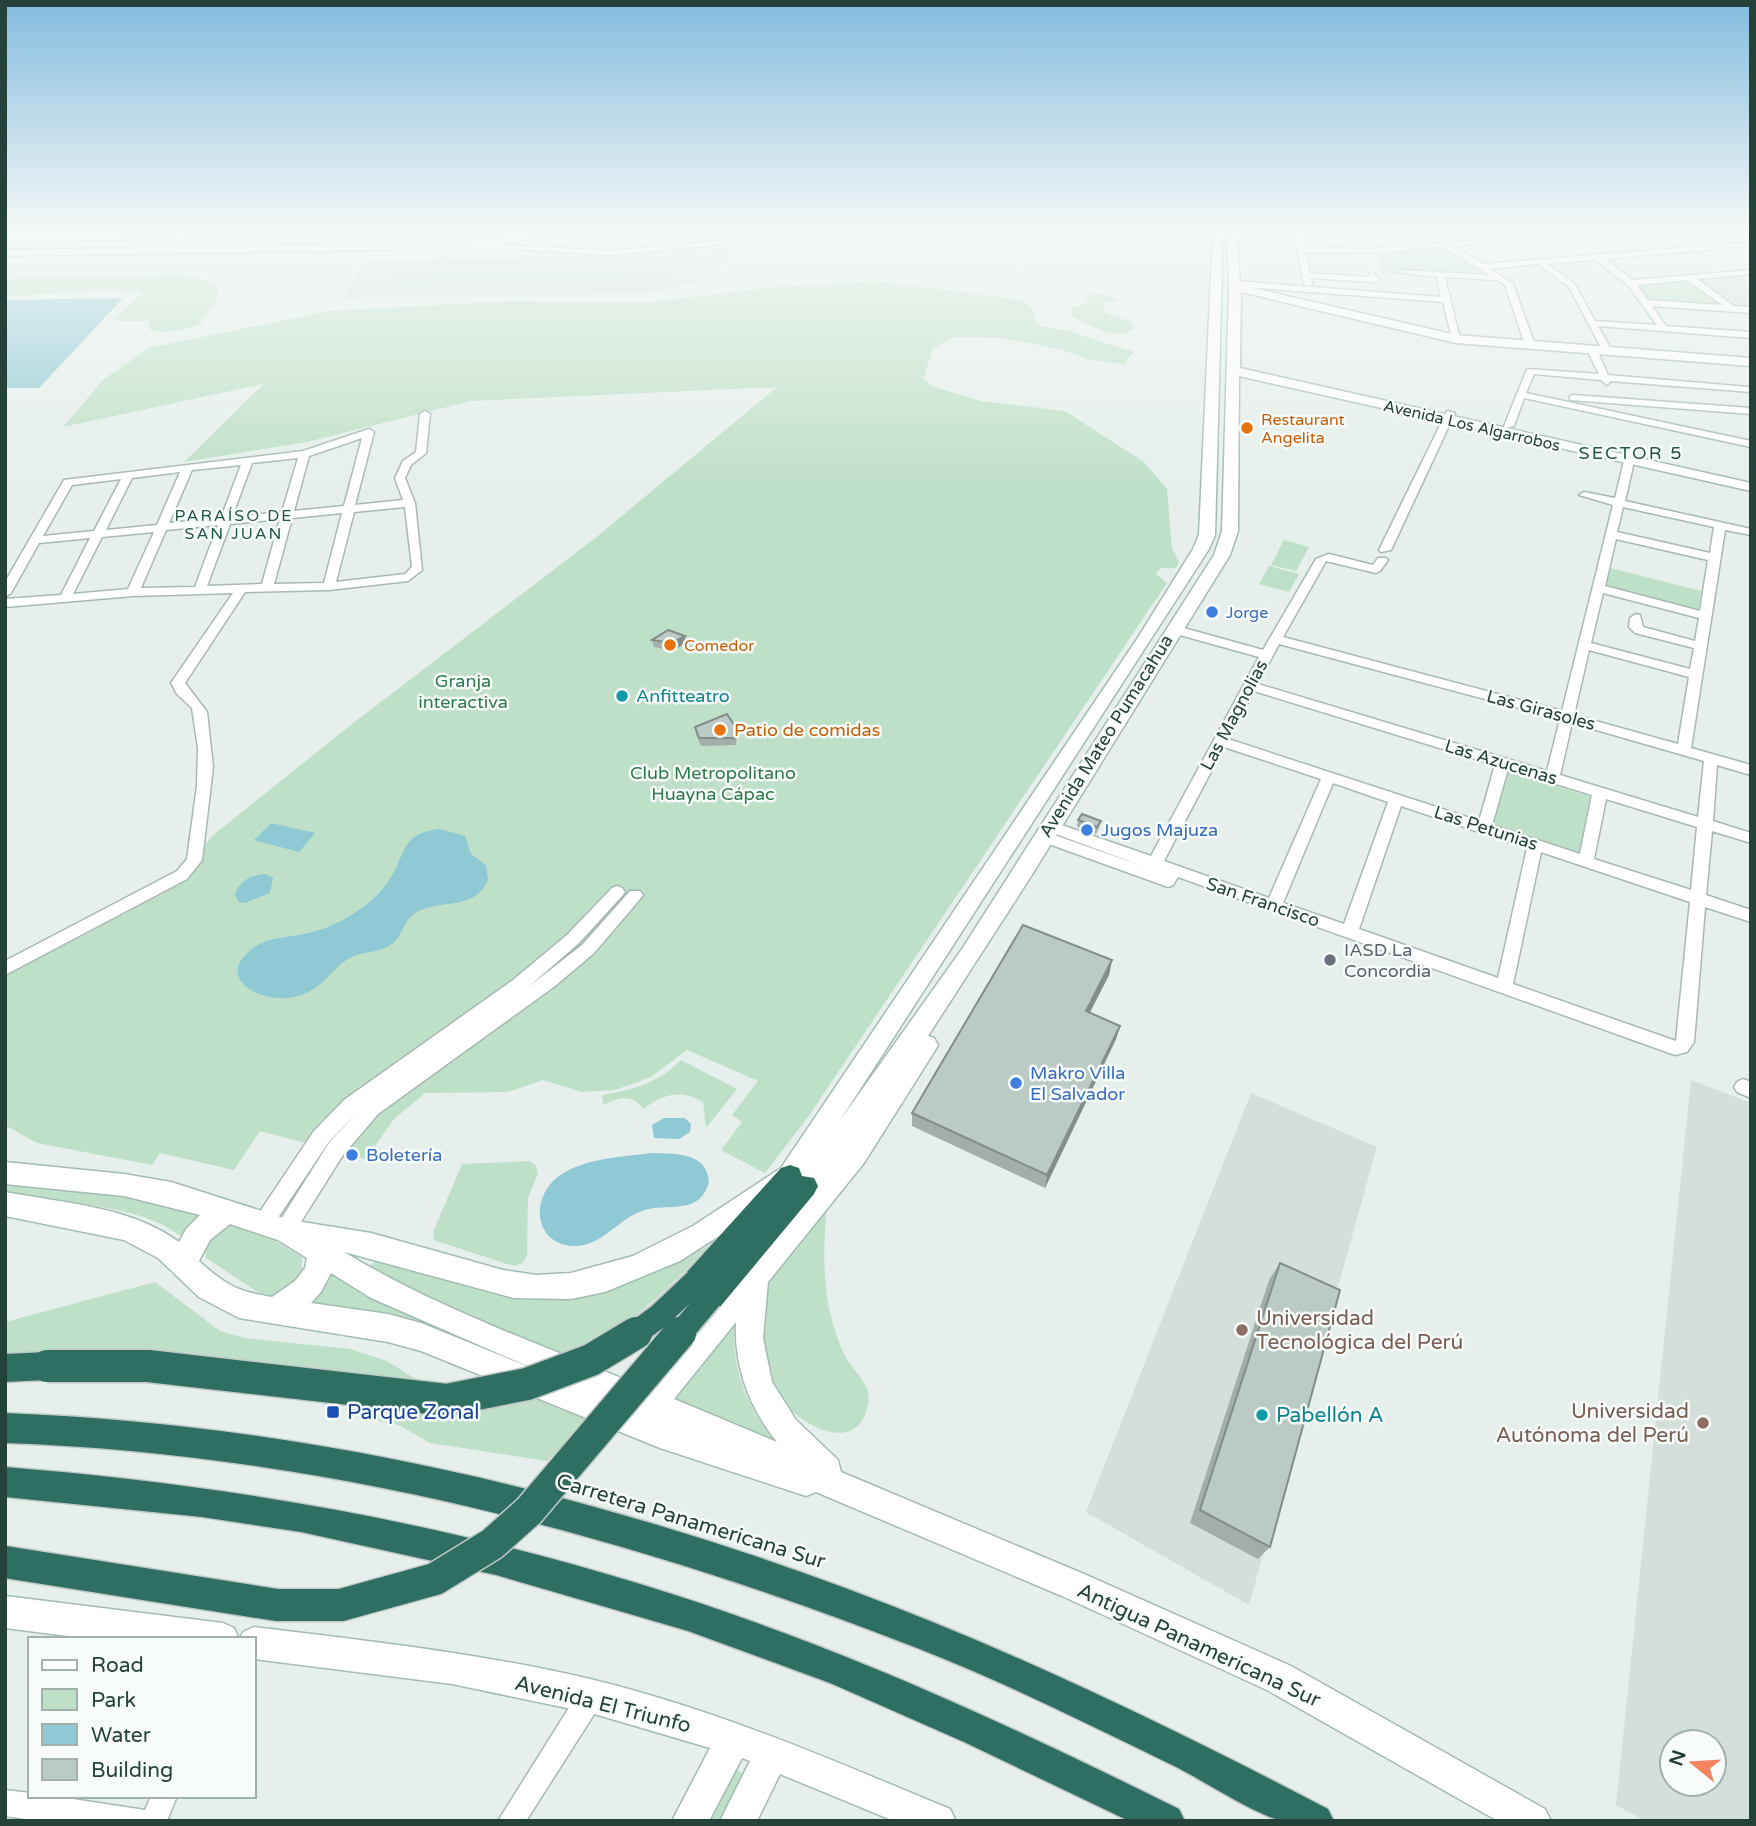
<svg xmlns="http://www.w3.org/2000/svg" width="1756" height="1826" font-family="'Varela Round',sans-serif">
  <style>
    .built { fill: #d4dfda; fill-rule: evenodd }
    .green { fill: #bfe0c8 }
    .water { fill: #8ec9d4 }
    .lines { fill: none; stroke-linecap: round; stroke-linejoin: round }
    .street-casing { stroke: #a8b8b2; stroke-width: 3 }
    .secondary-casing { stroke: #a4bbb3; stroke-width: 3 }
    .highway-casing { stroke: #c2cac8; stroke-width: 3 }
    .street { fill: #fff; fill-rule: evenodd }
    .secondary { fill: #fff; fill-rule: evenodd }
    .highway { fill: #2f6f62; fill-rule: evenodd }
    .highway-bridge-far1-casing { stroke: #c2cac8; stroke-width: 28; stroke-linecap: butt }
    .highway-bridge-casing { stroke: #c2cac8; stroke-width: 35; stroke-linecap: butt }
    .highway-bridge-far1 { stroke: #2f6f62; stroke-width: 24 }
    .highway-bridge { stroke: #2f6f62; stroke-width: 32 }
    .wall { fill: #a1aea9 }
    .shaded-wall { fill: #838d89 }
    .building { fill: #bbcac4; stroke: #838d89; stroke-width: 2 }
    .food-dot { fill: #e8710a; stroke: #f7fbf9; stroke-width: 2.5 }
    .shop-dot { fill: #3f7fe0; stroke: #f7fbf9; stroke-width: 2.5 }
    .culture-dot { fill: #0f9aa8; stroke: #f7fbf9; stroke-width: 2.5 }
    .worship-dot { fill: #6b7280; stroke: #f7fbf9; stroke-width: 2.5 }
    .education-dot { fill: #8d6e63; stroke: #f7fbf9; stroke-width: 2.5 }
    .transit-dot { fill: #1a4fb4; stroke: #f7fbf9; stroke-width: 2.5 }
    .labels { text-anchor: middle; stroke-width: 5; stroke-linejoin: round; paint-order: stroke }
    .far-food-label { font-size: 16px; fill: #c56008; stroke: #f7fbf9; text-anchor: start }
    .far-street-label { font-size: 16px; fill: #24423a; stroke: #f7fbf9 }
    .far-neighbourhood-label { font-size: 16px; letter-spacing: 2px; fill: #1f5548; stroke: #f7fbf9 }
    .far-shop-label { font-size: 16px; fill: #366cbe; stroke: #f7fbf9; text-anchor: start }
    .far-quarter-label { font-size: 18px; letter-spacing: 2px; fill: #1f5548; stroke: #f7fbf9 }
    .park-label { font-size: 18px; fill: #2d7a4b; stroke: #f7fbf9 }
    .culture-label { font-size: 18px; fill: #0d838f; stroke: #f7fbf9; text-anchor: start }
    .street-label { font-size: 18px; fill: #24423a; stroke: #f7fbf9 }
    .food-label { font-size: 18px; fill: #c56008; stroke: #f7fbf9; text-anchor: start }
    .shop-label { font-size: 18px; fill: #366cbe; stroke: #f7fbf9; text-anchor: start }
    .worship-label { font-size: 18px; fill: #5b616d; stroke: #f7fbf9; text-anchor: start }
    .near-education-label { font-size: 21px; fill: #785e54; stroke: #f7fbf9; text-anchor: start }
    .near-transit-label { font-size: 21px; fill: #164399; stroke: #f7fbf9; text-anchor: start }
    .near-culture-label { font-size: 21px; fill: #0d838f; stroke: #f7fbf9; text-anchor: start }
    .near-street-label { font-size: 21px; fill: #24423a; stroke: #f7fbf9 }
  </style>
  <rect width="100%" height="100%" fill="#e6efeb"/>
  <g class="built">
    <path d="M739 246 715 274 696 282 649 293 343 298 363 261 643 254Z"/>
    <path d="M1742 276 1751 282V307L1735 306 1700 281Z"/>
    <path d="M1691 1080 1751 1103V1821H1645L1616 1805ZM1714 1742V1784H1672V1742Z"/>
    <path d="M1251 1093 1377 1147 1249 1605 1086 1512Z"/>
  </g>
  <g class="green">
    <path d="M1443 248 1493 276 1400 270 1401 274 1383 273 1377 254Z"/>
    <path d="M658 269 672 272 662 276 396 285 388 282 403 276Z"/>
    <path d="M182 274 215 282 219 295 200 324C186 329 162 336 149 329V321H122L115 318 143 292 96 291 5 296V279Z"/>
    <path d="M876 281 1022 300 1033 309 1036 324 1040 326 1068 331 1134 352 1124 364 1090 360 1060 349 1001 338 956 337 933 348 923 379 934 387 981 401 1065 411 1144 462 1167 489 1172 548 1179 562 1176 568H1161L1156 574 1167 583 808 1117 765 1173 721 1150 742 1122 732 1115 758 1081 687 1050 651 1077 615 1090 582 1092 543 1080 508 1092 425 1093 394 1119 366 1159 260 1131 234 1170 160 1153 152 1165 37 1143 5 1125V975L176 883 212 836 343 731 599 535 777 387 471 401 307 442 184 462 263 384 63 427 103 380 149 348 329 311 509 301 643 303 777 287Z"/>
    <path d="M1690 282 1723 305 1648 300 1635 283Z"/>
    <path d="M1088 292 1118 298 1116 301 1104 302 1103 309 1106 313 1132 322 1135 328C1116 343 1090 325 1071 316L1072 307 1089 303 1085 296Z"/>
    <path d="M1284 540 1309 547 1296 571 1271 565Z"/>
    <path d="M1269 566 1299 574 1289 592 1259 584Z"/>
    <path d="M1610 568 1701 591 1698 613 1604 589Z"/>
    <path d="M1505 770 1595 798 1582 856 1489 825Z"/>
    <path d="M681 1060 737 1089 706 1128 703 1102C683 1089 661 1094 644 1109 631 1094 621 1097 603 1105L602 1095C633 1090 658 1083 681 1060Z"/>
    <path d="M530 1161 536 1166 538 1174 528 1198 527 1255 523 1263 513 1266 434 1240 433 1232 462 1164Z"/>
    <path d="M5 1185 119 1196 203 1213 182 1237C139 1203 59 1203 5 1196Z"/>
    <path d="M827 1207C822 1258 822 1306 844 1354 852 1371 873 1384 868 1405 857 1458 797 1424 779 1396 758 1363 753 1306 772 1273 785 1249 810 1228 827 1207Z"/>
    <path d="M236 1223 256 1229 302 1257V1278L273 1298 265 1297 206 1258C202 1240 219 1226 236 1223Z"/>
    <path d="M713 1244C677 1277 602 1361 552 1353L367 1270 376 1260 454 1279 629 1281Z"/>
    <path d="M328 1265 491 1346 406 1324 302 1305Z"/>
    <path d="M155 1282 220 1331 245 1338 350 1349 387 1361 425 1385 255 1364 5 1354V1322Z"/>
    <path d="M735 1316C730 1367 745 1404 777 1443L670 1399Z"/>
    <path d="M532 1398 590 1421 547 1461 430 1443 399 1425 349 1415 352 1404C425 1415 460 1419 532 1398Z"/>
    <path d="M736 1768 744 1776 729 1821H699Z"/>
  </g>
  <g class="water">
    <path d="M123 298 39 388H5V300Z"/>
    <path d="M271 823 315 833 299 852 254 840Z"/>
    <path d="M439 829 465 836 471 854 486 865 488 880C474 911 443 899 419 911 403 918 405 933 393 943 380 954 363 950 348 959 329 971 323 989 298 996 265 1006 211 980 253 948 268 937 286 938 304 934 319 931 335 925 348 917 365 907 381 894 391 877 407 851 401 834 439 829Z"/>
    <path d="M266 874 273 878 270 893 245 903 239 902 235 895C239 880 252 875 266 874Z"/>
    <path d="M664 1118H685L691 1124 690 1132 679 1139 654 1138 652 1125Z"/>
    <path d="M651 1153C674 1154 707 1151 709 1182 700 1214 673 1204 648 1209 621 1215 605 1244 578 1246 535 1248 528 1199 559 1176 584 1158 622 1157 651 1153Z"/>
  </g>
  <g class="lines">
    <defs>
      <g id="street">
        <path d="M181 230H189L171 253H165Z"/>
        <path d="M838 230H869L610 255 479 247 475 245 479 243 610 251Z"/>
        <path d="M1294 230H1302L1305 247 1365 249 1600 230H1634L1454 246 1483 264 1751 242V246L1605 259 1633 280 1751 270V274L1697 279 1734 306 1751 307V313L1652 306 1666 326 1751 332V338L1598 326 1612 351 1604 353 1569 287 1538 264 1490 269 1513 284 1535 345 1530 348 1525 345 1505 285 1497 280 1445 277 1460 339 1456 342 1452 339 1443 302 1232 286 1231 284 1235 281 1441 297 1437 277 1398 272 1402 270 1489 275 1444 247 1365 253 1306 252 1310 273 1370 277 1369 274 1373 272 1379 280 1375 282 1311 278 1312 284 1308 287 1304 284ZM1595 260 1628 285 1657 325 1595 321 1575 284 1547 264ZM1687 280 1722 305 1648 300 1637 285Z"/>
        <path d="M1592 347 1597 350 1608 375 1748 387 1751 388V392L1611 381 1607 385 1601 380 1534 374 1526 393 1751 441V447L1524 398 1514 426 1505 428 1504 426 1527 369 1599 374 1587 350Z"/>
        <path d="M1573 395 1751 408V414L1570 400V396Z"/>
        <path d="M425 411 430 414 426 453 411 465 405 478 415 503 422 570 408 581 329 590 245 592 185 683 207 712 213 767 202 860 187 879 5 975V961L177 871 187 859 197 786 198 748 192 708 177 694 171 683 233 593 133 596 5 607V599L61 595 90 538 39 543 11 593 5 597V582L64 480 303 451 369 429 374 432 355 505 403 500 395 478 403 461 416 452 420 414ZM362 438 344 506 294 511 309 456ZM298 458 282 512 232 517 252 463ZM241 465 221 518 169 523 192 470ZM180 472 157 525 106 530 132 478ZM121 479 94 531 43 536 72 485ZM405 507 412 567 405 574 336 582 354 512ZM342 513 324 583 274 584 292 518ZM280 519 262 584 207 586 230 524ZM218 525 195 587 141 588 166 530ZM154 532 128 589 73 594 102 537Z"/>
        <path d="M1447 411 1455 413 1391 550 1381 552 1379 550Z"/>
        <path d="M1631 450 1636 453 1625 501 1751 529V535L1725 530 1691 748 1751 765V775L1717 765 1713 821 1751 833V843L1712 831 1706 895 1751 910V922L1705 907 1694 1042 1687 1052 1675 1055 1178 877 1173 885 1168 887 1038 840 1036 836 1038 832 1043 831 1145 867 1045 830 1043 826 1050 821 1151 856 1259 657 1169 632 1167 629 1173 625 1263 650 1316 559 1329 554 1373 565 1378 558H1386L1388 560 1380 571 1376 573 1326 561 1283 637 1562 711 1613 505 1579 495 1584 492 1615 498 1626 453ZM1623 507 1714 527 1710 553 1617 532ZM1616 539 1708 560 1700 611 1605 586ZM1603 593 1699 618 1695 641 1643 627 1640 615 1636 614 1630 618 1629 627 1635 633 1694 648 1690 669 1591 643ZM1279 644 1560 719 1547 771 1258 684ZM1589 650 1689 677 1678 744 1574 715ZM1254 691 1495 765 1479 821 1228 739ZM1572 723 1704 761 1698 817 1560 775ZM1224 747 1321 779 1269 898 1164 861ZM1508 769 1592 795 1580 854 1492 825ZM1333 783 1388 802 1344 924 1283 903ZM1606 799 1697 827 1691 890 1594 859ZM1401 806 1527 848 1498 978 1359 929ZM1541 852 1690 902 1676 1041 1513 984Z"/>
        <path d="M617 886 622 888 625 892 622 896 579 943 527 988 582 945 630 891H640L643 895 640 899 594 953 555 986 378 1114 343 1155 292 1236 285 1239 278 1236 275 1230 278 1224 329 1143 360 1109 328 1143 271 1228 264 1231 257 1228 254 1222 257 1216 314 1131 344 1100 513 980 567 935 612 888Z"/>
        <path d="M1743 1079 1751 1082V1098L1737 1092 1734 1087 1737 1082Z"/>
        <path d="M591 1684 600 1687 603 1696 600 1705 526 1821H498L582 1687Z"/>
        <path d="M5 1790 30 1793V1796H53L145 1810 151 1796H177L167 1821H39L5 1816Z"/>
      </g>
      <g id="secondary">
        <path d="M288 230H479L474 233 5 241V235Z"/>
        <path d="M536 230H575L479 248 5 256V250L479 242Z"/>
        <path d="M1213 230H1223L1215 535 1209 549 839 1122 962 949 1214 555 1222 531 1229 287 1227 230H1237L1240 285 1456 335 1751 358V366L1456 343 1241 292 1240 368 1751 483V491L1239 376 1238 531 1230 555 1028 881 928 1036 934 1038 938 1045 934 1052 864 1163 768 1282 763 1338 772 1382 796 1420 838 1460 841 1472 1084 1574 1291 1666 1545 1809 1551 1821H1498L1267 1690 1062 1596 816 1492 806 1496 660 1448 421 1351 388 1342 239 1318 199 1297 158 1258 124 1240 5 1216V1192C63 1203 130 1206 179 1242L186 1229 200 1215 124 1196 5 1184V1162L124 1174 171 1182 290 1220 371 1233 503 1270 536 1275 571 1273 633 1256 693 1226 781 1168 1137 639 1193 549 1199 535ZM793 1188 796 1194 805 1197 646 1388C544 1346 438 1309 344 1252L514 1298 571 1299 605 1292 680 1261ZM230 1224 278 1240 307 1258 305 1268 295 1281 272 1297C238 1292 224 1284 199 1261L210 1240ZM331 1273 371 1298 539 1371 421 1323 388 1314 311 1303 321 1292ZM736 1322C734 1367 749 1407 777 1442L674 1399Z"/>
        <path d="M5 1596 223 1623 234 1628 239 1639H91L5 1628Z"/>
        <path d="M254 1627C367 1641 480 1653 590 1679 715 1709 832 1760 950 1809L956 1821H894L780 1774 757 1821H720L750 1761 742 1758 709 1821H672L710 1748 591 1713 452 1684 254 1659V1639H240L243 1632Z"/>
      </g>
      <g id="highway">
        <path d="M790 1165 799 1168 802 1176 814 1178 818 1186 814 1194 720 1307 710 1311 700 1307 696 1298 699 1293 687 1290 683 1281 687 1272 781 1168Z"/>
        <path d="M47 1352 57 1356 61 1366 57 1376 47 1380 5 1382V1354Z"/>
        <path d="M5 1413C322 1425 636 1502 930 1621 1066 1676 1198 1741 1328 1809L1334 1821C1317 1821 1293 1825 1278 1820 1247 1810 1203 1780 1172 1765 1088 1724 1004 1682 917 1648 625 1534 320 1454 5 1443Z"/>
        <path d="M5 1467C271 1488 533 1539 784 1633 919 1683 1050 1745 1179 1809L1185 1821H1129L964 1742 830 1683 688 1631 496 1575 301 1532 202 1517 5 1497Z"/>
      </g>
    </defs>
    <use href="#street" class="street-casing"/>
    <use href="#secondary" class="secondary-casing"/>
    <use href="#highway" class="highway-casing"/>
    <use href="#street" class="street"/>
    <use href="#secondary" class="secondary"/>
    <use href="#highway" class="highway"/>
    <defs>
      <g id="highway-bridge-far1">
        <path d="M633 1335 659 1316 696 1281"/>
        <path d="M679 1335 710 1298"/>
      </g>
      <g id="highway-bridge">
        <path d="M47 1366H148L447 1400 527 1384 591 1360 636 1333"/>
        <path d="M5 1562 277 1605H341L435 1579 492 1544 529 1511 680 1333"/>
      </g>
    </defs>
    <use href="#highway-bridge-far1" class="highway-bridge-far1-casing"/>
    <use href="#highway-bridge" class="highway-bridge-casing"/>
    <use href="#highway-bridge-far1" class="highway-bridge-far1"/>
    <use href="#highway-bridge" class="highway-bridge"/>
  </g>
  <g class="wall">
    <path d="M685 636 686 643 672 651 654 647 652 640Z"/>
    <path d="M695 727 737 735 736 745 701 746 696 734Z"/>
    <path d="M1078 820 1101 821 1099 828 1096 834 1077 827Z"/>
    <path d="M1112 960 1109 975 1089 1013 1120 1026 1116 1039 1045 1188 912 1126V1113Z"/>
    <path d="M1280 1263 1270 1547 1258 1559 1190 1523 1269 1280Z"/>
  </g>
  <g class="shaded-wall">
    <path d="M685 636 686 643 672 651 671 643Z"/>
    <path d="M1112 960 1109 975 1083 1026 1086 1011Z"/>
    <path d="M1120 1026 1116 1039 1045 1188 1047 1175Z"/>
  </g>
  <g class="building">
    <path d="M668 630 685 636 671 643 652 640Z"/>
    <path d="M727 714 736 728 735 738H699L695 727Z"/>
    <path d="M1082 814 1101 821 1097 827 1078 820Z"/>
    <path d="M1023 925 1112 960 1086 1011 1120 1026 1047 1175 912 1113Z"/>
    <path d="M1280 1263 1340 1290 1270 1547 1200 1510Z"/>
  </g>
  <linearGradient id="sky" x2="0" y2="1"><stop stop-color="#84bce0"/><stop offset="0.47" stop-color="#f4f8f6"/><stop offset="1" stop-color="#f4f8f6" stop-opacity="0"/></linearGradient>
  <rect width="1756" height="486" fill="url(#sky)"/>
  <g class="food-dot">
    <circle cx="1247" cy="428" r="7"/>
    <circle cx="670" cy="645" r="7"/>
    <circle cx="720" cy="730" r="7"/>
  </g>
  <g class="shop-dot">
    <circle cx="1212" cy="612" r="7"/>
    <circle cx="1087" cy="830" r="7"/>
    <circle cx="1016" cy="1083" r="7"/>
    <circle cx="352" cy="1155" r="7"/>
  </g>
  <g class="culture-dot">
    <circle cx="622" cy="696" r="7"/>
    <circle cx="1262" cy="1415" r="7"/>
  </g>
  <circle class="worship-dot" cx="1330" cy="960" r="7"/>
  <g class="education-dot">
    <circle cx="1242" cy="1330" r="7"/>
    <circle cx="1703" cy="1423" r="7"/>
  </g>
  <rect class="transit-dot" x="326" y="1405" width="14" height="14" rx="3.5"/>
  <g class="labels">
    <g class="far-food-label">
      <text x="1261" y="425">Restaurant<tspan x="1261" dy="18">Angelita</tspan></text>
      <text x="684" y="651">Comedor</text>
    </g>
    <g class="far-street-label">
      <text transform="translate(1472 425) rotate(13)" y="6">Avenida Los Algarrobos</text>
    </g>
    <g class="far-neighbourhood-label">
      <text x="234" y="521">PARAÍSO DE<tspan x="234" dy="18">SAN JUAN</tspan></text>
    </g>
    <g class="far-shop-label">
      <text x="1226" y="618">Jorge</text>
    </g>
    <g class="far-quarter-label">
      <text x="1631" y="459">SECTOR 5</text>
    </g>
    <g class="park-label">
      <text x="463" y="687">Granja<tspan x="463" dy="21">interactiva</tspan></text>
      <text x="713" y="779">Club Metropolitano<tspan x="713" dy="21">Huayna Cápac</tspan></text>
    </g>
    <g class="culture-label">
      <text x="636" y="702">Anfitteatro</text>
    </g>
    <g class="street-label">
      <text transform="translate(1541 710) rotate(15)" y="6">Las Girasoles</text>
      <text transform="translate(1234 715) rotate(-62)" y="6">Las Magnolias</text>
      <text transform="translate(1106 736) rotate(-58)" y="6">Avenida Mateo Pumacahua</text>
      <text transform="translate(1501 762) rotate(17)" y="6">Las Azucenas</text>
      <text transform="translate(1486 828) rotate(18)" y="6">Las Petunias</text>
      <text transform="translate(1263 902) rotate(19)" y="6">San Francisco</text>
    </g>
    <g class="food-label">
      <text x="734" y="736">Patio de comidas</text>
    </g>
    <g class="shop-label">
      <text x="1101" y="836">Jugos Majuza</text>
      <text x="1030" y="1079">Makro Villa<tspan x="1030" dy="21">El Salvador</tspan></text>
      <text x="366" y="1161">Boletería</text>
    </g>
    <g class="worship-label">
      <text x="1344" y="956">IASD La<tspan x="1344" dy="21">Concordia</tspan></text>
    </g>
    <g class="near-education-label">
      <text x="1256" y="1325">Universidad<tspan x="1256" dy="24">Tecnológica del Perú</tspan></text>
      <text x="1689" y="1418" text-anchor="end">Universidad<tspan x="1689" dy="24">Autónoma del Perú</tspan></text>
    </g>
    <g class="near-transit-label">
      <text x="347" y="1419">Parque Zonal</text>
    </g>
    <g class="near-culture-label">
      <text x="1276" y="1422">Pabellón A</text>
    </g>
    <g class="near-street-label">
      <text transform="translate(691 1521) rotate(17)" y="7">Carretera Panamericana Sur</text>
      <text transform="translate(1199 1645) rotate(25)" y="7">Antigua Panamericana Sur</text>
      <text transform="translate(603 1704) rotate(14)" y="7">Avenida El Triunfo</text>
    </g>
  </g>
  <rect width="1756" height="1826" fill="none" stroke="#24423a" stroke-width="14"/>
  <rect x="28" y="1637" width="228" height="161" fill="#f7fbf9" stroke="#a3b1ad" stroke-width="2"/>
  <rect x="42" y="1660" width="35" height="10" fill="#ffffff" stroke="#a3b1ad" stroke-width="2"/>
  <text x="91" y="1672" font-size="21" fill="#24423a">Road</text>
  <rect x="42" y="1689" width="35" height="21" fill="#bfe0c8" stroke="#a3b1ad" stroke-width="2"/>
  <text x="91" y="1707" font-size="21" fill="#24423a">Park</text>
  <rect x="42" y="1724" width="35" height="21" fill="#8ec9d4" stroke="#a3b1ad" stroke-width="2"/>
  <text x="91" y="1742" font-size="21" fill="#24423a">Water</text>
  <rect x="42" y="1759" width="35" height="21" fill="#bbcac4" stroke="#a3b1ad" stroke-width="2"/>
  <text x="91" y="1777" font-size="21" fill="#24423a">Building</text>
  <g transform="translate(1693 1763) rotate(288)"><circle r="33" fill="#f7fbf9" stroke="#a3b1ad" stroke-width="2"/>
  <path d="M0-5L12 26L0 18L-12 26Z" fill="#f4845f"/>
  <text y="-10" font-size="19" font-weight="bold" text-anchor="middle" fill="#24423a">N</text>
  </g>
</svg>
